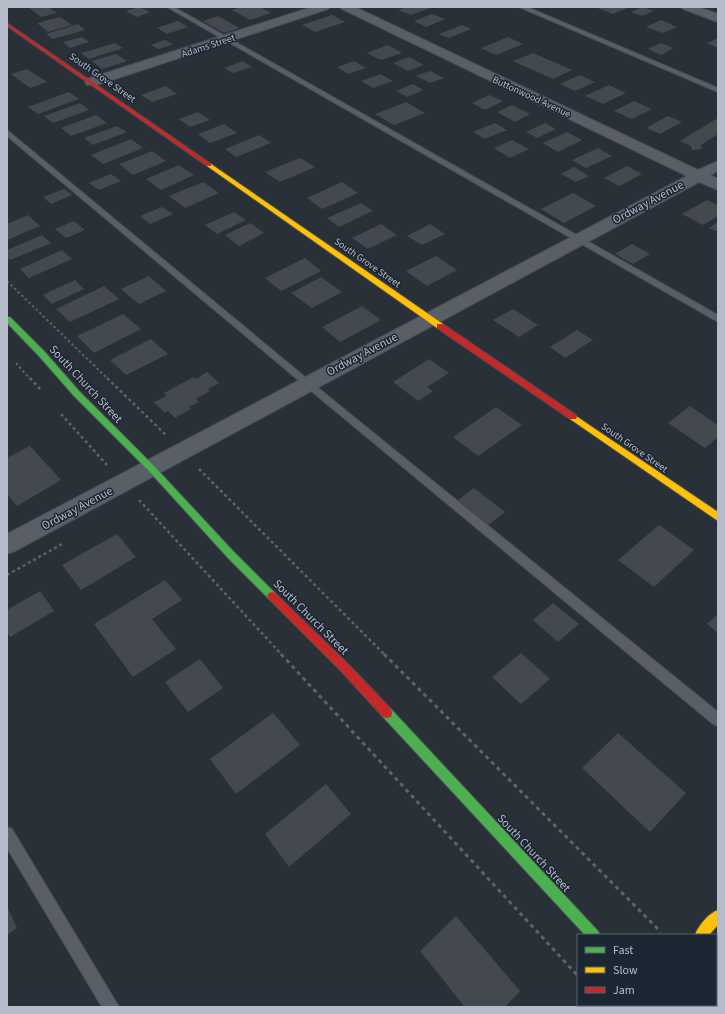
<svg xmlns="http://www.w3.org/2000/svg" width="725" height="1014" font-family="'Source Sans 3',sans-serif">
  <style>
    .building { fill: #444950 }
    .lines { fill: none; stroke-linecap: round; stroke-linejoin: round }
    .lane-casing { stroke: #484c53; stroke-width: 2 }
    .street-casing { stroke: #484c53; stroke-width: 2 }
    .fast-casing { stroke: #484c53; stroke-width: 2 }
    .slow-casing { stroke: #484c53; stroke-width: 2 }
    .jam-casing { stroke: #484c53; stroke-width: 2 }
    .path-far2 { stroke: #5d636a; stroke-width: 2; stroke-dasharray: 2.5 2.5; stroke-linecap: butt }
    .path-far1 { stroke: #5d636a; stroke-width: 2.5; stroke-dasharray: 3 3; stroke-linecap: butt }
    .path { stroke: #5d636a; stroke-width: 3; stroke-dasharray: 4 4; stroke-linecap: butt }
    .lane { fill: #5a5e66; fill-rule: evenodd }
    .street { fill: #5a5e66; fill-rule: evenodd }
    .fast { fill: #4caf50; fill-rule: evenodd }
    .slow { fill: #ffc107; fill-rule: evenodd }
    .jam { fill: #c62828; fill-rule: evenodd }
    .labels { text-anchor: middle; stroke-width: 3; stroke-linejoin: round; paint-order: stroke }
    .far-street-label { font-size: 10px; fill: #b4bcc9; stroke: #1d2633 }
    .street-label { font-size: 12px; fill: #b4bcc9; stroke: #1d2633 }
  </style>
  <rect width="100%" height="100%" fill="#2a3038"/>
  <g class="building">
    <path d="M28 7H48L57 13 41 17Z"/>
    <path d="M138 7H140L150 12 137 17 126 11Z"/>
    <path d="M242 7H260L271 13 250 20 232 10Z"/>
    <path d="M406 7H433L411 15 398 10Z"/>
    <path d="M595 7H630L613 14Z"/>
    <path d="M642 7H643L654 11 642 16 631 12Z"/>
    <path d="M432 14 445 19 426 27 414 21Z"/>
    <path d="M332 15 345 22 315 32 302 25Z"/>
    <path d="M218 16 239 28 224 33 203 21Z"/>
    <path d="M60 17 72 25 48 32 37 23Z"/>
    <path d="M661 20 677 27 662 33 646 27Z"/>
    <path d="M178 21 188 27 167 34 157 28Z"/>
    <path d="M78 24 85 30 53 39 46 34Z"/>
    <path d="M462 25 471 29 449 38 439 34Z"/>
    <path d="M82 37 89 42 70 48 63 42Z"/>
    <path d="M508 37 523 44 496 55 481 48Z"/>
    <path d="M718 38V48L707 43Z"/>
    <path d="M165 40 173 44 159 49 151 45Z"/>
    <path d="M115 43 123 48 89 59 81 53Z"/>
    <path d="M661 43 674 48 661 55 648 49Z"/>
    <path d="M388 45 402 53 381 60 367 53Z"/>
    <path d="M533 53 572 70 553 79 513 61Z"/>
    <path d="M116 54 127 61 102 69 92 61Z"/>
    <path d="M409 57 424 65 408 71 393 63Z"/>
    <path d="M243 61 252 67 233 73 224 68Z"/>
    <path d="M354 61 366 68 348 74 337 67Z"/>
    <path d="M27 69 47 82 30 88 11 74Z"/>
    <path d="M430 71 444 78 430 83 416 76Z"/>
    <path d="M380 74 393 81 373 88 361 81Z"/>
    <path d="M580 75 595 82 575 91 560 84Z"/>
    <path d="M413 84 423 90 407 97 396 91Z"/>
    <path d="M609 85 626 93 603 104 585 96Z"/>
    <path d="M166 86 177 94 152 102 141 95Z"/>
    <path d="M69 92 79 99 38 114 28 107Z"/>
    <path d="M489 95 503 101 485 110 472 103Z"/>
    <path d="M634 101 652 109 632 119 614 111Z"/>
    <path d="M406 102 425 113 394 125 375 114Z"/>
    <path d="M80 103 89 110 53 123 44 116Z"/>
    <path d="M512 105 530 114 515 122 497 112Z"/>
    <path d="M198 112 210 120 190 127 179 119Z"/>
    <path d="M96 115 107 123 71 136 61 128Z"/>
    <path d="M668 116 682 122 660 134 646 128Z"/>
    <path d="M716 119 718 120V134L701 145 702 149 692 150 691 146 680 141Z"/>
    <path d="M495 123 507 130 485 139 473 132Z"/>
    <path d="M545 123 556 129 537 138 526 132Z"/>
    <path d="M224 124 237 133 210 143 198 134Z"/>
    <path d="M117 126 127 132 93 145 84 138Z"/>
    <path d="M567 132 582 140 558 152 543 143Z"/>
    <path d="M259 135 271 143 236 157 225 149Z"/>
    <path d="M131 139 143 148 103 164 91 155Z"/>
    <path d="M512 140 529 149 510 158 494 148Z"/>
    <path d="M598 148 612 156 586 168 572 160Z"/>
    <path d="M152 151 166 161 133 175 119 164Z"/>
    <path d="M300 158 315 167 280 182 265 172Z"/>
    <path d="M179 165 194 175 161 190 146 179Z"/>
    <path d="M627 166 642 174 619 186 604 178Z"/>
    <path d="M574 167 589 176 576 182 561 174Z"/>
    <path d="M111 174 121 181 99 190 89 183Z"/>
    <path d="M203 182 219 193 185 208 169 196Z"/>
    <path d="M342 182 358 193 322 209 307 198Z"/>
    <path d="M64 189 72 195 51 204 43 197Z"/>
    <path d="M573 193 596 206 564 223 541 209Z"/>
    <path d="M707 200 718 205V216L703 225 682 214Z"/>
    <path d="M361 203 373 211 339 227 327 218Z"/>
    <path d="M162 207 173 214 150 224 140 216Z"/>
    <path d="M234 212 246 220 217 234 205 225Z"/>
    <path d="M28 215 40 226 7 240V224Z"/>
    <path d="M74 221 85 230 66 238 55 229Z"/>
    <path d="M718 222V232L709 228Z"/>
    <path d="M250 223 264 233 239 246 225 235Z"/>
    <path d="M381 224 397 235 368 249 352 238Z"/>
    <path d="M430 224 445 234 422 245 407 236Z"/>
    <path d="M42 235 51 243 10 260 7 257V250Z"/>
    <path d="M632 244 650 254 633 264 615 254Z"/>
    <path d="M62 250 72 259 29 278 20 269Z"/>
    <path d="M436 256 457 270 427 286 406 271Z"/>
    <path d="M305 258 321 271 281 291 265 278Z"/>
    <path d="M149 276 166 291 139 304 121 289Z"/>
    <path d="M321 277 342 292 312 308 291 293Z"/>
    <path d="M75 280 84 289 52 304 43 295Z"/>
    <path d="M104 286 119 299 70 322 56 309Z"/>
    <path d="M362 306 381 320 340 342 322 327Z"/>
    <path d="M513 309 538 325 519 337 493 320Z"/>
    <path d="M123 314 141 329 94 353 77 336Z"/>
    <path d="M577 330 593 340 565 358 550 347Z"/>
    <path d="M151 339 168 354 126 375 110 360Z"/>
    <path d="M429 359 449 373 427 387 433 391 418 401 393 382Z"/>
    <path d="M207 372 219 383 208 389 210 391 196 399 199 402 189 407 191 409 175 418 168 411 165 413 154 402 166 396 164 393 194 377 196 379Z"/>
    <path d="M690 406 718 425V437L705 448 668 423Z"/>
    <path d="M496 407 522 425 478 456 453 437Z"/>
    <path d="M30 446 61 480 17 506 7 494V458Z"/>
    <path d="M474 488 505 512 488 525 458 500Z"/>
    <path d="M659 525 694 550 654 587 618 560Z"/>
    <path d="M117 534 136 557 81 590 62 565Z"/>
    <path d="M165 580 182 600 152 619 176 649 133 677 94 624Z"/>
    <path d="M40 591 54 611 10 637 7 632V610Z"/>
    <path d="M553 603 579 624 558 642 533 620Z"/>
    <path d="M718 614V633L707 624Z"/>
    <path d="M521 653 550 679 521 704 492 677Z"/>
    <path d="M200 659 223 688 188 712 165 682Z"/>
    <path d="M273 713 300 745 236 794 210 759Z"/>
    <path d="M618 733 686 793 650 832 582 768Z"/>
    <path d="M326 784 351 814 289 867 265 834Z"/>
    <path d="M7 906 17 928 7 935Z"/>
    <path d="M456 916 520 991 505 1007H465L420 951Z"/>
  </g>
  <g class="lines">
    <defs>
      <g id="lane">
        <path d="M167 7H174L718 315V322Z"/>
        <path d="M519 7H527L718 88V92Z"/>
        <path d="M7 130 328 396 718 712V726L713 724 322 400 7 136Z"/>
        <path d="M7 827 12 829 119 1007H102L7 848Z"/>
      </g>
      <g id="street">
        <path d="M312 7H330L328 9 97 85H87L85 82 87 79Z"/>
        <path d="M340 7H355L698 170 718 161V171L710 175 718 179V190L699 182 15 551 7 554V534L687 176 342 9Z"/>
        <path d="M681 7H698L718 14V22L683 9Z"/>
      </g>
      <g id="fast">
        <path d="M7 317H10L44 351 80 392 154 466 234 552 275 593 277 596 275 599 272 600 269 599 228 558 148 470 74 396 38 355 7 323Z"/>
        <path d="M387 708 391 709 598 931 600 935H585L383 717 382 713 383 709Z"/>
      </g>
      <g id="slow">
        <path d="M207 164H211L443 324V328H437L207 166Z"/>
        <path d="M573 414 718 512V521L570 419 569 417Z"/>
        <path d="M718 910V925L709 935H695C698 926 709 913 718 910Z"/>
        <path d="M626 1005H641L640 1007H625Z"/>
      </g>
      <g id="jam">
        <path d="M7 23 211 164V166H207L7 26Z"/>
        <path d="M437 324H443L576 415 577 417 576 419H570L437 328Z"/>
        <path d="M272 592 275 593 349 665 391 709 392 713 391 717 387 718 383 717 341 671 269 599 267 596 269 593Z"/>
        <path d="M653 1005H668L669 1007H654Z"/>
      </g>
    </defs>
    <use href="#lane" class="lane-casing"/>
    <use href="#street" class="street-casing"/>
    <use href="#fast" class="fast-casing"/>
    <use href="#slow" class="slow-casing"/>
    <use href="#jam" class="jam-casing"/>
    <g class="path-far2">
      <path d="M7 281 108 379"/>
      <path d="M16 363 30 379"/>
    </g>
    <g class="path-far1">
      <path d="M30 378 41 390"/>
      <path d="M107 378 166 435"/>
      <path d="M61 414 107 465"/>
      <path d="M199 469 385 655"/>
      <path d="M139 500 282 655"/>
      <path d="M7 575 64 543"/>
    </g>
    <g class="path">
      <path d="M281 654 578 976"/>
      <path d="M384 654 661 932"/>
      <path d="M716 973 718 971"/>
    </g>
    <use href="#lane" class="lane"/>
    <use href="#street" class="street"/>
    <use href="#fast" class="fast"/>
    <use href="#slow" class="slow"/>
    <use href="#jam" class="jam"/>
  </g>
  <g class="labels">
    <g class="far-street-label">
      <text transform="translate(208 45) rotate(-18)" y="4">Adams Street</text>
      <text transform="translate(103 77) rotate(35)" y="4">South Grove Street</text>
      <text transform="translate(532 96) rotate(25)" y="4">Buttonwood Avenue</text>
      <text transform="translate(368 262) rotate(35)" y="4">South Grove Street</text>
      <text transform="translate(635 447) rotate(35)" y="4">South Grove Street</text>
    </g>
    <g class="street-label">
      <text transform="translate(648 202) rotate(-28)" y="4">Ordway Avenue</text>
      <text transform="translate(362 354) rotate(-28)" y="4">Ordway Avenue</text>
      <text transform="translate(86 384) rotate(47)" y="4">South Church Street</text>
      <text transform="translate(77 508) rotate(-28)" y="4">Ordway Avenue</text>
      <text transform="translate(311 617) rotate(45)" y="4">South Church Street</text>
      <text transform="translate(534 853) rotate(47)" y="4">South Church Street</text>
    </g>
  </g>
  <rect width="725" height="1014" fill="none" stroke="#b4bcc9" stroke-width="16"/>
  <rect x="577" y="934" width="140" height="72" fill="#1d2633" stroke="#59626f"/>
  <rect x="585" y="947" width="20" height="6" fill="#4caf50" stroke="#59626f"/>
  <text x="613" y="954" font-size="12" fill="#b4bcc9">Fast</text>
  <rect x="585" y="967" width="20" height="6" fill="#ffc107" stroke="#59626f"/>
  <text x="613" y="974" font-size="12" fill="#b4bcc9">Slow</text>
  <rect x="585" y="987" width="20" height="6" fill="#c62828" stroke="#59626f"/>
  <text x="613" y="994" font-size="12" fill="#b4bcc9">Jam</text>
</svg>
